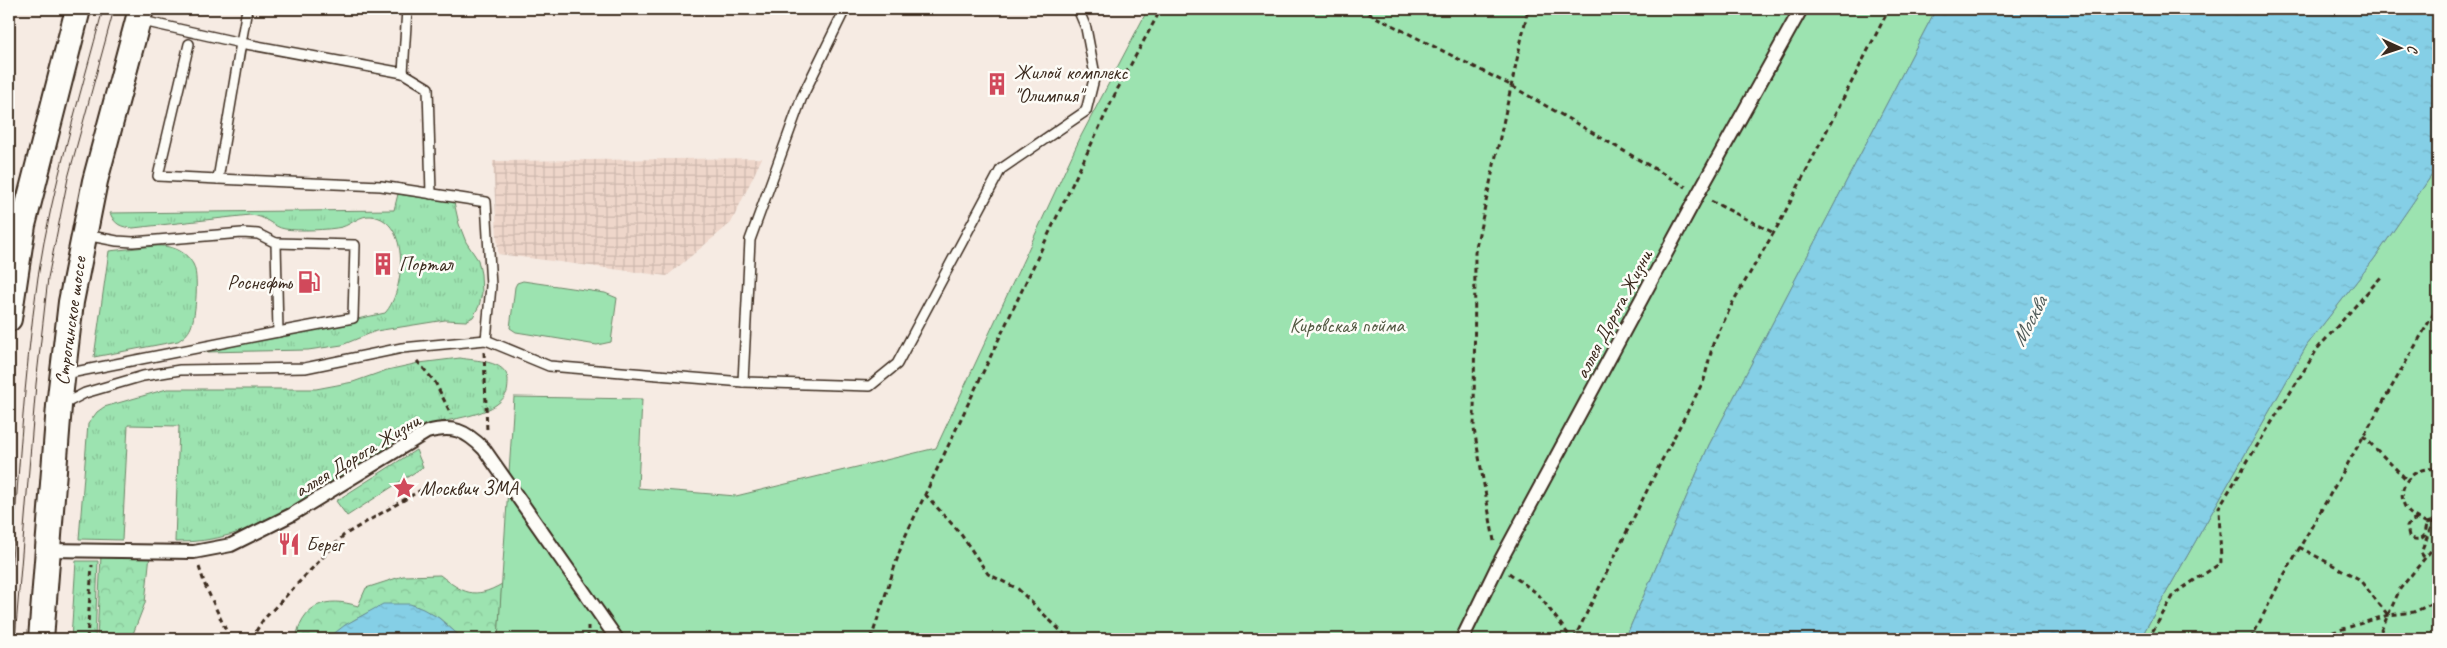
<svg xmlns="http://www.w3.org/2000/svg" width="2447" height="648" font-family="Caveat,sans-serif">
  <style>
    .industrial { fill: url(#industrial-grid) }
    .grass { fill: url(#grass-tufts); stroke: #6c8667 }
    .forest { fill: url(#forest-crowns); stroke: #6c8667 }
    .park { fill: #9ce3b0; stroke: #6c8667 }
    .water { fill: url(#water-ripples); stroke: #678d96 }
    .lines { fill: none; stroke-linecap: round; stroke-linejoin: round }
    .service-casing { stroke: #3b2a1e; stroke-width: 12 }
    .pedestrian-casing { stroke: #3b2a1e; stroke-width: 16 }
    .secondary-casing { stroke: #3b2a1e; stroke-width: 28 }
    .path { stroke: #3b2a1e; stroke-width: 3; stroke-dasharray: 5 4; stroke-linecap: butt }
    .service { stroke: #fdfcf7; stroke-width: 9 }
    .pedestrian { stroke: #fdfcf7; stroke-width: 12 }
    .secondary { stroke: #fdfcf7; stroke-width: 24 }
    .tram { stroke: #3b2a1e; stroke-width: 1 }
    .labels { text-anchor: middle; stroke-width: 5; stroke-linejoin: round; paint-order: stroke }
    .poi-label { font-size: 20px; fill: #3b2a1e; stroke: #fdfcf7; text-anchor: start }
    .street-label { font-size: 20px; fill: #3b2a1e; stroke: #fdfcf7 }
    .park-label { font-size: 20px; fill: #535842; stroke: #fdfcf7 }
    .water-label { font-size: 21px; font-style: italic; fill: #515c5a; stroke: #fdfcf7 }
  </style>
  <defs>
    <pattern id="industrial-grid" width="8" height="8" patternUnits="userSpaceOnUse" patternTransform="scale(1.25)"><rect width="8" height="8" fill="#eed6ca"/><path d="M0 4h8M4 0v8" fill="none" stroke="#cdb8ad"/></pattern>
    <pattern id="grass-tufts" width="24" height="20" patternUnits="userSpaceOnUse" patternTransform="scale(1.25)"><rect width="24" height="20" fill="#9ce3b0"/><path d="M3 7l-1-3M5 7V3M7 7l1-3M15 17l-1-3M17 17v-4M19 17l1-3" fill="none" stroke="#87c397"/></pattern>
    <pattern id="forest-crowns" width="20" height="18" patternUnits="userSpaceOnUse" patternTransform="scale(1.25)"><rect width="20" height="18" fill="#9ce3b0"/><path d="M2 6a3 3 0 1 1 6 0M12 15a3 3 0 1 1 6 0" fill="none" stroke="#87c397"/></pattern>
    <pattern id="water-ripples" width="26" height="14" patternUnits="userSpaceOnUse" patternTransform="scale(1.25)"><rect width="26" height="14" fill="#85cfe6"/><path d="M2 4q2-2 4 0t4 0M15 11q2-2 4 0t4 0" fill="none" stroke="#74b2c5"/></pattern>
  </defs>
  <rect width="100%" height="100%" fill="#f6ebe3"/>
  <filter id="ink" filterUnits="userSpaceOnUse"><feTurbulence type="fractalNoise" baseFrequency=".02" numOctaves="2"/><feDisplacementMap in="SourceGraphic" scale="10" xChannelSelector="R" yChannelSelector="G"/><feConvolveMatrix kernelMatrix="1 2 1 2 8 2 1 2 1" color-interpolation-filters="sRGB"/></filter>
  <g filter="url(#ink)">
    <path class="industrial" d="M762 158 731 223 667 276 498 254 493 161Z"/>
    <g class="grass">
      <path d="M398 194 454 202 459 224 466 242 478 260 481 274 482 293 479 306 473 317 466 321 445 320 376 331 342 345 308 350 205 352 385 313C405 292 411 220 371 216 360 215 352 224 342 227 329 230 298 231 285 229 272 227 267 216 250 215L133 228C121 227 115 225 110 213L394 210Z"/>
      <path d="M155 246C170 245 185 250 193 264 199 274 196 315 191 327 188 334 184 337 178 341L94 357 109 251Z"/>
      <path d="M460 358C476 361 505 360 508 379 508 383 508 391 506 394 494 417 448 418 426 426 411 432 396 445 381 454 318 493 252 544 175 542L179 426 128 425 122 540 79 539 88 424 97 412 104 407 167 389H316L353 382 387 370 419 363Z"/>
      <path d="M76 561H98L95 639H71Z"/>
    </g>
    <g class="forest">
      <path d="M416 450 423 467 347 516 336 501Z"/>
      <path d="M150 554 145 603 131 639H97L101 555Z"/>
      <path d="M440 575C463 593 474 600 502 584L498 639H463L439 618 414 605 369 612 354 620 327 639H296C302 604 326 596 358 606L366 588 403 576Z"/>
    </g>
    <g class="park">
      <path d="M1148 9H1936L1709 445 1625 639H498L514 397 642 399 638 488 736 496 936 448 1081 136Z"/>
      <path d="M2438 166V639H2140L2307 345 2374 259Z"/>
      <path d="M523 281 605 293 617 298 611 342 597 345 516 332 510 328 515 287 517 283Z"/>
    </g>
    <g class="water">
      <path d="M1936 9H2438V166L2374 259 2307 345 2140 639H1625L1709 445Z"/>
      <path d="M383 604H410L423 609 439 618 463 639H327L345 625Z"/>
    </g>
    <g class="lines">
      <defs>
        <g id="service">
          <path d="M407 9 403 73 241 43 218 179 381 186 486 202 491 286 486 340"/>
          <path d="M138 20 241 43 247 9"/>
          <path d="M189 44 158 176 218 179"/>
          <path d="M403 73 428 88 431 194"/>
          <path d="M276 243 355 245 353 318 278 332"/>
          <path d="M65 374 278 332 276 243 258 234 242 233 133 242 117 241 85 235"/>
          <path d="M743 382 750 240 802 97 845 9"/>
          <path d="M62 405 85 393 143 376 180 370 305 368 402 348 486 340 549 366 743 382 870 386 897 364 1001 169 1086 111 1095 75 1086 28 1078 9"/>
        </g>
        <g id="pedestrian">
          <path d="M47 550 194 552 231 545 291 515 427 432C453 425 465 430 484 449L617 639"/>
          <path d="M1462 639 1498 565 1698 194 1801 9"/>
        </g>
        <g id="secondary">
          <path d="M9 319 23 225 78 9"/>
          <path d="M41 639 59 406 71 302 95 181 141 9"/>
        </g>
      </defs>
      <use href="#service" class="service-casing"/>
      <use href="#pedestrian" class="pedestrian-casing"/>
      <use href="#secondary" class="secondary-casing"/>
      <g class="path">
        <path d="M1360 9 1510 85 1686 187"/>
        <path d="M1711 201 1774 233"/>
        <path d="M484 352 487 431"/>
        <path d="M417 361 435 382 451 414"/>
        <path d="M2363 436 2407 480"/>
        <path d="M925 494 960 533 988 574 1018 589 1069 639"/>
        <path d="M2417 519 2410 522 2407 527 2409 536C2414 540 2420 541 2425 535L2427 523"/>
        <path d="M2427 523C2420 519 2412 517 2407 510 2392 488 2415 463 2438 470"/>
        <path d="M2427 523 2438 519"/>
        <path d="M1494 541 1474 429 1475 252 1528 9"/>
        <path d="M2299 547 2359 579 2388 615"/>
        <path d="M2424 557 2421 553 2438 509"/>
        <path d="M199 567 205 585 230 639"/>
        <path d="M1509 573 1538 594 1572 639"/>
        <path d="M87 639 92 565"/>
        <path d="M251 639 263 620 344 535 421 490"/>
        <path d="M588 639V626"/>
        <path d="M871 639 903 541 1117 90 1161 9"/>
        <path d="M1574 639 1661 462 1704 380 1713 344 1734 300 1780 222 1889 9"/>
        <path d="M2148 639 2175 593 2221 563 2219 507 2318 348 2381 277"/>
        <path d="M2251 639 2280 582 2438 306"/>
        <path d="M2327 639 2330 633 2388 615 2414 612 2438 601"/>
        <path d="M2377 639 2400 589 2438 542"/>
      </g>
      <use href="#service" class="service"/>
      <use href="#pedestrian" class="pedestrian"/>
      <use href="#secondary" class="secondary"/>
      <g class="tram">
        <path d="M9 596C18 490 23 382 38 277 52 186 80 97 103 9"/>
        <path d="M15 639 36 384 48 278 68 178 114 9"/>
      </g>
    </g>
  </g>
  <defs>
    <symbol id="building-bare" viewBox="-9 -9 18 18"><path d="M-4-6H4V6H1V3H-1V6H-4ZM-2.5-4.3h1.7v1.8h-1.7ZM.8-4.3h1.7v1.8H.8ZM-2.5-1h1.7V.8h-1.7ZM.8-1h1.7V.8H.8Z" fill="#d1495b" stroke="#fdfcf7" stroke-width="2.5" paint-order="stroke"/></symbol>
    <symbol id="fuel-bare" viewBox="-9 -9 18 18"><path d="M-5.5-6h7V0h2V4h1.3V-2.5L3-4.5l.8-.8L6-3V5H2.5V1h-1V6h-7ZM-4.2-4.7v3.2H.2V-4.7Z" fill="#d1495b" stroke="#fdfcf7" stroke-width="2.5" paint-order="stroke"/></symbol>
    <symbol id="sight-bare" viewBox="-9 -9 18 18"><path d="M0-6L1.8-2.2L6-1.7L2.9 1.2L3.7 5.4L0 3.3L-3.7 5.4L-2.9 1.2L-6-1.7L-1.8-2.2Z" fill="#d1495b" stroke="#fdfcf7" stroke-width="2.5" paint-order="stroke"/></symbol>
    <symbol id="restaurant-bare" viewBox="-9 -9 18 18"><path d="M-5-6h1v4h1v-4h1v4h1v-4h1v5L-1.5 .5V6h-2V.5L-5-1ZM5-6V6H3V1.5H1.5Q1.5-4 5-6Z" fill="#d1495b" stroke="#fdfcf7" stroke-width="2.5" paint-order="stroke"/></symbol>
  </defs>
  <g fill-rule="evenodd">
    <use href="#building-bare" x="981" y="68" width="32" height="32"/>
    <use href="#building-bare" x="367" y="248" width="32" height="32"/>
    <use href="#fuel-bare" x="293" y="266" width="32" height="32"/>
    <use href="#sight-bare" x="388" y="472" width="32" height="32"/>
    <use href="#restaurant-bare" x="273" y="528" width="32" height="32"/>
  </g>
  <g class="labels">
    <g class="poi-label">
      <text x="1014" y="79">Жилой комплекс<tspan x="1014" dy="23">"Олимпия"</tspan></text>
      <text x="399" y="271">Портал</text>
      <text x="292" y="289" text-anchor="end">Роснефть</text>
      <text x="420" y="495">Москвич ЗМА</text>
      <text x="306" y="551">Берег</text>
    </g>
    <g class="street-label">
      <text transform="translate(1613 314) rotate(-62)" y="7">аллея Дорога Жизни</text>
      <text transform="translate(70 321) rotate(-82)" y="7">Строгинское шоссе</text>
      <text transform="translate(357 455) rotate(-31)" y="7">аллея Дорога Жизни</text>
    </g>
    <g class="park-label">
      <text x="1347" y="332">Кировская пойма</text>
    </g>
    <g class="water-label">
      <text transform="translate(2029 321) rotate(-62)" y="7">Москва</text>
    </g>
  </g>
  <rect width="2447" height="648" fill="none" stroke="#fdfcf7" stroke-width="30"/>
  <rect x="15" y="15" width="2417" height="618" fill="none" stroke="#3b2a1e" stroke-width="2" filter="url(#ink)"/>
  <g transform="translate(2400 48) rotate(93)" stroke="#fdfcf7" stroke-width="4" paint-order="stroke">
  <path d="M0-4L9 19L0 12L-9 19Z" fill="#3b2a1e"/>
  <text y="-8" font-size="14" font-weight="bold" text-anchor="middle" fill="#3b2a1e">С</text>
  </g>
</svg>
